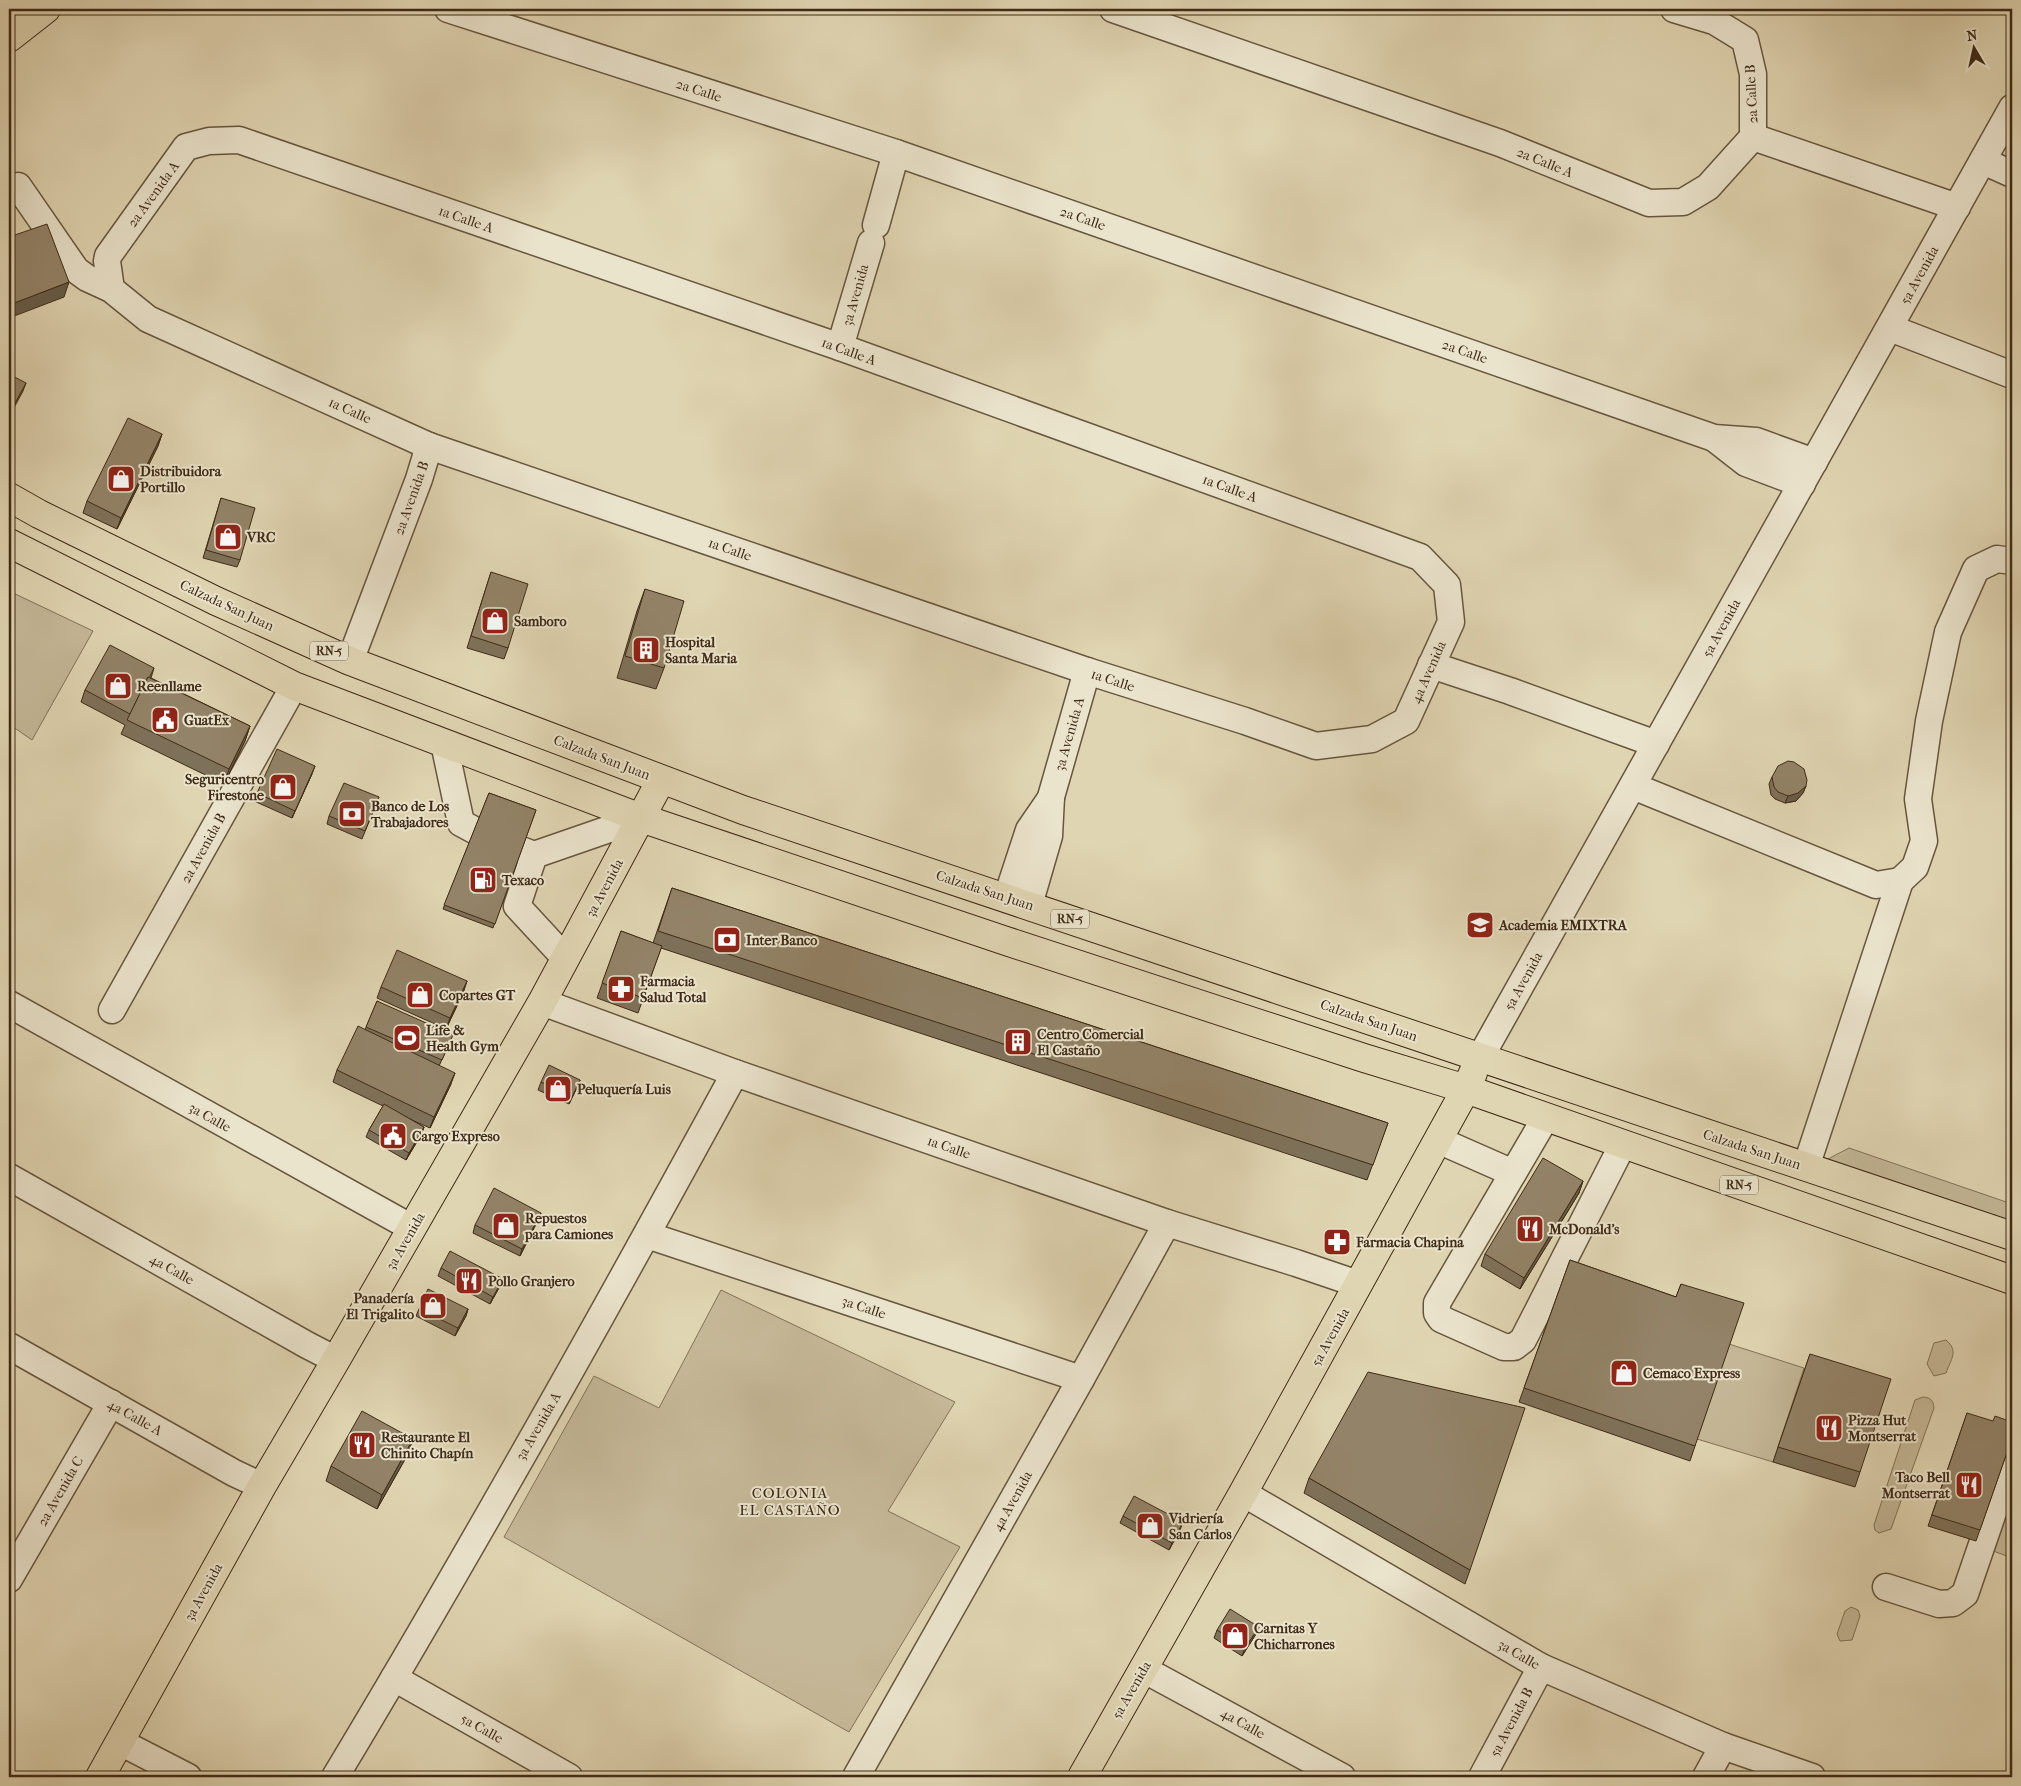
<svg xmlns="http://www.w3.org/2000/svg" width="2021" height="1786" font-family="'IM FELL French Canon',serif">
  <style>
    .green { fill: #c5b898; stroke: #827258 }
    .lines { fill: none; stroke-linecap: round; stroke-linejoin: round }
    .minor-casing { stroke: #67563e; stroke-width: 29 }
    .major-casing { stroke: #3f2b17; stroke-width: 30 }
    .minor { stroke: #ebe4cd; stroke-width: 26 }
    .major { stroke: #e0d5b2; stroke-width: 28 }
    .wall { fill: #7e7159; stroke: #3f2b17 }
    .shaded-wall { fill: #675c49; stroke: #3f2b17 }
    .building { fill: #938368; stroke: #3f2b17 }
    .labels { text-anchor: middle; stroke-width: 4; stroke-linejoin: round; paint-order: stroke }
    .shield { fill: #ebe4cd; stroke: #73624e; stroke-width: 1 }
    .shield-label { font-size: 12px; font-weight: bold; fill: #3f2b17 }
    .street-label { font-size: 14px; fill: #3f2b17; stroke: #ebe4cd }
    .poi-label { font-size: 14px; font-weight: bold; fill: #3f2b17; stroke: #ebe4cd; text-anchor: start }
    .neighbourhood-label { font-size: 15px; letter-spacing: 1px; fill: #3f2b17; stroke: #ebe4cd }
  </style>
  <rect width="100%" height="100%" fill="#e0d5b2"/>
  <filter id="stains"><feTurbulence type="fractalNoise" baseFrequency=".004" numOctaves="4"/><feColorMatrix values="0 0 0 0 .2 0 0 0 0 .09 0 0 0 0 .02 0 0 0 .5 -.17"/></filter>
  <radialGradient id="worn" r=".72"><stop offset=".6" stop-color="#630" stop-opacity="0"/><stop offset="1" stop-color="#630" stop-opacity=".3"/></radialGradient>
  <g class="green">
    <path d="M9 591 93 631 32 740 9 724Z"/>
    <path d="M1849 1148 2012 1204V1224L1826 1160Z"/>
    <path d="M721 1290 955 1402 888 1511 960 1547 849 1732 504 1537 594 1376 659 1408Z"/>
    <path d="M1946 1340C1959 1351 1951 1359 1946 1373L1934 1376 1927 1364 1934 1343Z"/>
    <path d="M1729 1344 1804 1368 1773 1462 1697 1439Z"/>
    <path d="M1923 1397C1931 1398 1933 1400 1934 1408L1891 1529 1879 1533 1875 1530 1874 1525 1915 1400Z"/>
    <path d="M2012 1482V1558L1988 1549Z"/>
    <path d="M1851 1607 1858 1610 1860 1616 1852 1640 1840 1641 1837 1634 1845 1611Z"/>
  </g>
  <g class="lines">
    <defs>
      <g id="minor">
        <path d="M448 9 896 153 1714 438 1756 441 1814 462"/>
        <path d="M1113 9 1500 143 1649 203 1683 202 1708 187 1753 137"/>
        <path d="M1674 9 1714 21 1745 40 1753 74V137"/>
        <path d="M1753 137 1957 207"/>
        <path d="M1983 161 2012 174"/>
        <path d="M18 186 76 270 87 278 111 289 148 319 429 446 1087 671 1245 721 1316 746 1372 739 1406 721 1451 622 1447 585 1420 557 840 347 239 140 209 141 186 147 108 256 107 261 111 289"/>
        <path d="M876 225 896 153"/>
        <path d="M1890 328 2012 375"/>
        <path d="M840 347 871 243"/>
        <path d="M1714 438 1746 463 1802 484"/>
        <path d="M350 661 419 479 429 446"/>
        <path d="M1431 665 1510 691 1656 744"/>
        <path d="M444 743 461 823 474 830"/>
        <path d="M1633 786 1876 885 1900 881 1915 867 1924 841 1918 799 1929 721 1948 632 1976 569 1997 559 2012 561"/>
        <path d="M521 850 534 855 641 818"/>
        <path d="M534 855 517 906 565 958"/>
        <path d="M1007 897 1029 830 1051 798"/>
        <path d="M1029 905 1049 836 1051 797 1087 671"/>
        <path d="M542 1002 735 1073 1167 1223 1296 1263 1358 1284"/>
        <path d="M9 1004 412 1228"/>
        <path d="M112 1010 294 686"/>
        <path d="M1480 1058 2012 108"/>
        <path d="M1546 1117 1437 1303V1313L1441 1319 1504 1347H1514L1523 1340 1623 1144"/>
        <path d="M1438 1140 1513 1173"/>
        <path d="M1806 1167 1900 881"/>
        <path d="M9 1177 307 1345 336 1360"/>
        <path d="M647 1235 1081 1379"/>
        <path d="M9 1346 234 1473 262 1486"/>
        <path d="M1243 1493 1541 1667 1723 1746 1812 1777"/>
        <path d="M9 1579 111 1403"/>
        <path d="M1886 1587 1939 1604 1953 1603 1965 1594 2012 1457"/>
        <path d="M1143 1669 1342 1777"/>
        <path d="M394 1678 569 1777"/>
        <path d="M120 1742 188 1777"/>
        <path d="M335 1777C474 1546 606 1310 735 1073"/>
        <path d="M856 1777 1081 1379 1167 1223"/>
        <path d="M1482 1777 1541 1667"/>
        <path d="M1706 1777 1723 1746"/>
      </g>
      <g id="major">
        <path d="M9 38 46 9"/>
        <path d="M9 497 39 514 216 601 350 661 743 810 2012 1236"/>
        <path d="M9 543 294 686 641 818 1003 940 1364 1058 1466 1089 2012 1280"/>
        <path d="M100 1777 262 1486 336 1360 542 1002 661 780"/>
        <path d="M1082 1777 1243 1493 1466 1089 1473 1073"/>
      </g>
    </defs>
    <use href="#minor" class="minor-casing"/>
    <use href="#major" class="major-casing"/>
    <use href="#minor" class="minor"/>
    <use href="#major" class="major"/>
  </g>
  <g class="wall">
    <path d="M162 434 158 446 117 529 83 513 87 501Z"/>
    <path d="M221 498 240 560 237 567 203 558Z"/>
    <path d="M491 572 508 648 504 659 467 648Z"/>
    <path d="M645 589 664 668 656 689 617 678 637 611Z"/>
    <path d="M154 668 151 678 250 726 245 741 224 784 121 734 125 725 81 702 85 690Z"/>
    <path d="M312 774 292 818 254 801 257 793Z"/>
    <path d="M1772 777 1806 786 1803 793 1796 801 1785 803 1775 799 1771 795 1769 784Z"/>
    <path d="M489 793 536 810 493 928 443 909Z"/>
    <path d="M379 797 362 839 327 824 329 816Z"/>
    <path d="M672 888 1388 1123 1367 1180 661 948 638 1013 597 998 621 931 653 943Z"/>
    <path d="M467 981 463 993 446 1029 377 998 381 987Z"/>
    <path d="M377 1001 450 1042 439 1066 451 1084 430 1128 405 1117 424 1127 421 1135 406 1160 366 1137 369 1130 383 1106 333 1082 337 1070 365 1030Z"/>
    <path d="M580 1080 569 1104 538 1090 541 1082Z"/>
    <path d="M1583 1181 1579 1193 1520 1289 1481 1266 1485 1254Z"/>
    <path d="M538 1220 520 1256 473 1233 475 1225Z"/>
    <path d="M1570 1260 1676 1297 1681 1284 1695 1446 1690 1461 1519 1402Z"/>
    <path d="M441 1268 500 1286 490 1304 438 1276Z"/>
    <path d="M419 1309H468L466 1316 455 1336 416 1316Z"/>
    <path d="M1810 1354 1860 1472 1855 1487 1773 1462Z"/>
    <path d="M1967 1413 2012 1438 1976 1541 1928 1526Z"/>
    <path d="M408 1454 377 1509 326 1481 331 1466Z"/>
    <path d="M1309 1478 1470 1570 1465 1584 1304 1493Z"/>
    <path d="M1123 1516 1180 1530 1169 1550 1120 1523Z"/>
    <path d="M1217 1630 1256 1634 1242 1656 1214 1638Z"/>
  </g>
  <g class="shaded-wall">
    <path d="M69 282 64 297 9 318V305Z"/>
    <path d="M26 383 23 391 9 417V414Z"/>
    <path d="M162 434 158 446 117 529 121 518Z"/>
    <path d="M250 726 245 741 224 784 229 769Z"/>
    <path d="M315 766 312 774 292 818 295 811Z"/>
    <path d="M1806 786 1803 793 1796 801 1785 803 1788 796Z"/>
    <path d="M467 981 463 993 446 1029 450 1018Z"/>
    <path d="M455 1073 451 1084 430 1128 434 1117Z"/>
    <path d="M580 1080 577 1088 569 1104 572 1097Z"/>
    <path d="M424 1127 421 1135 406 1160 409 1153Z"/>
    <path d="M1583 1181 1579 1193 1520 1289 1524 1278Z"/>
    <path d="M541 1213 538 1220 520 1256 522 1249Z"/>
    <path d="M503 1279 500 1286 490 1304 493 1297Z"/>
    <path d="M468 1309 466 1316 455 1336 458 1328Z"/>
    <path d="M413 1439 408 1454 377 1509 382 1495Z"/>
    <path d="M1183 1522 1180 1530 1169 1550 1172 1543Z"/>
    <path d="M1259 1627 1256 1634 1242 1656 1245 1648Z"/>
  </g>
  <g class="building">
    <path d="M47 224 69 282 9 305V237Z"/>
    <path d="M9 374 26 383 9 414Z"/>
    <path d="M128 418 162 434 121 518 87 501Z"/>
    <path d="M221 498 255 508 240 560 206 550Z"/>
    <path d="M491 572 528 584 508 648 471 636Z"/>
    <path d="M645 589 684 601 664 668 625 656Z"/>
    <path d="M110 645 154 668 149 678 148 677 130 714 85 690Z"/>
    <path d="M148 677 250 726 229 769 127 720Z"/>
    <path d="M277 749 315 766 295 811 257 793Z"/>
    <path d="M1788 761 1794 762 1804 769 1807 780 1806 786 1798 793 1788 796 1778 792 1774 787 1772 777 1778 766Z"/>
    <path d="M344 783 379 797 365 831 329 816Z"/>
    <path d="M489 793 536 810 495 924 444 905Z"/>
    <path d="M672 888 1388 1123 1373 1165 658 931Z"/>
    <path d="M621 931 662 946 643 998 602 983Z"/>
    <path d="M397 950 467 981 450 1018 381 987Z"/>
    <path d="M377 1001 453 1035 442 1060 366 1027Z"/>
    <path d="M358 1026 455 1073 434 1117 337 1070Z"/>
    <path d="M549 1065 580 1080 572 1097 541 1082Z"/>
    <path d="M384 1104 424 1127 409 1153 369 1130Z"/>
    <path d="M1543 1158 1583 1181 1524 1278 1485 1254Z"/>
    <path d="M494 1188 541 1213 522 1249 475 1225Z"/>
    <path d="M450 1251 503 1279 493 1297 441 1268Z"/>
    <path d="M1570 1260 1676 1297 1681 1284 1744 1303 1695 1446 1524 1388Z"/>
    <path d="M428 1289 468 1309 458 1328 419 1309Z"/>
    <path d="M1810 1354 1891 1379 1860 1472 1778 1447Z"/>
    <path d="M1368 1372 1525 1408 1470 1570 1309 1478Z"/>
    <path d="M362 1411 413 1439 382 1495 331 1466Z"/>
    <path d="M1967 1413 1993 1421 1995 1416 2012 1422 2010 1428H2012V1438L1980 1530 1932 1515Z"/>
    <path d="M1134 1496 1183 1522 1172 1543 1123 1516Z"/>
    <path d="M1230 1609 1259 1627 1245 1648 1217 1630Z"/>
  </g>
  <defs>
    <symbol id="shop-square" viewBox="-11 -11 22 22"><rect x="-9" y="-9" width="18" height="18" rx="4" fill="#8f2418" stroke="#ebe4cd"/><path d="M-5-2.5h2.3a2.7 3.5 0 0 1 5.4 0H5L5.5 6h-11ZM-1.5-2.5h3a1.5 2.3 0 0 0-3 0Z" fill="#fff"/></symbol>
    <symbol id="building-square" viewBox="-11 -11 22 22"><rect x="-9" y="-9" width="18" height="18" rx="4" fill="#8f2418" stroke="#ebe4cd"/><path d="M-4-6H4V6H1V3H-1V6H-4ZM-2.5-4.3h1.7v1.8h-1.7ZM.8-4.3h1.7v1.8H.8ZM-2.5-1h1.7V.8h-1.7ZM.8-1h1.7V.8H.8Z" fill="#fff"/></symbol>
    <symbol id="civic-square" viewBox="-11 -11 22 22"><rect x="-9" y="-9" width="18" height="18" rx="4" fill="#8f2418" stroke="#ebe4cd"/><path d="M-.6-6.5H3V-4.5H.6V-3L4-1V1h2V6H-6V1h2V-1L-.6-3ZM-1.2 2.5V6h2.4V2.5Z" fill="#fff"/></symbol>
    <symbol id="bank-square" viewBox="-11 -11 22 22"><rect x="-9" y="-9" width="18" height="18" rx="4" fill="#8f2418" stroke="#ebe4cd"/><path d="M-6-4H6V4H-6ZM0-2.3a2.3 2.3 0 1 0 0 4.6a2.3 2.3 0 1 0 0-4.6Z" fill="#fff"/></symbol>
    <symbol id="fuel-square" viewBox="-11 -11 22 22"><rect x="-9" y="-9" width="18" height="18" rx="4" fill="#8f2418" stroke="#ebe4cd"/><path d="M-5.5-6h7V0h2V4h1.3V-2.5L3-4.5l.8-.8L6-3V5H2.5V1h-1V6h-7ZM-4.2-4.7v3.2H.2V-4.7Z" fill="#fff"/></symbol>
    <symbol id="school-square" viewBox="-11 -11 22 22"><rect x="-9" y="-9" width="18" height="18" rx="4" fill="#8f2418" stroke="#ebe4cd"/><path d="M0-5L7-2L0 1L-7-2ZM-4 1L0 2.5L4 1V4Q0 6-4 4Z" fill="#fff"/></symbol>
    <symbol id="pharmacy-square" viewBox="-11 -11 22 22"><rect x="-9" y="-9" width="18" height="18" rx="4" fill="#8f2418" stroke="#ebe4cd"/><path d="M-2-6h4v4h4v4h-4v4h-4v-4h-4v-4h4Z" fill="#fff"/></symbol>
    <symbol id="stadium-square" viewBox="-11 -11 22 22"><rect x="-9" y="-9" width="18" height="18" rx="4" fill="#8f2418" stroke="#ebe4cd"/><path d="M0-5a6.5 5 0 1 0 0 10a6.5 5 0 1 0 0-10ZM-3.5-1.8h7v3.6h-7Z" fill="#fff"/></symbol>
    <symbol id="restaurant-square" viewBox="-11 -11 22 22"><rect x="-9" y="-9" width="18" height="18" rx="4" fill="#8f2418" stroke="#ebe4cd"/><path d="M-5-6h1v4h1v-4h1v4h1v-4h1v5L-1.5 .5V6h-2V.5L-5-1ZM5-6V6H3V1.5H1.5Q1.5-4 5-6Z" fill="#fff"/></symbol>
  </defs>
  <g fill-rule="evenodd">
    <use href="#shop-square" x="105" y="463" width="32" height="32"/>
    <use href="#shop-square" x="212" y="521" width="32" height="32"/>
    <use href="#shop-square" x="479" y="605" width="32" height="32"/>
    <use href="#building-square" x="630" y="634" width="32" height="32"/>
    <use href="#shop-square" x="102" y="670" width="32" height="32"/>
    <use href="#civic-square" x="149" y="704" width="32" height="32"/>
    <use href="#shop-square" x="267" y="771" width="32" height="32"/>
    <use href="#bank-square" x="336" y="798" width="32" height="32"/>
    <use href="#fuel-square" x="467" y="864" width="32" height="32"/>
    <use href="#school-square" x="1464" y="909" width="32" height="32"/>
    <use href="#bank-square" x="711" y="924" width="32" height="32"/>
    <use href="#pharmacy-square" x="605" y="973" width="32" height="32"/>
    <use href="#shop-square" x="404" y="979" width="32" height="32"/>
    <use href="#stadium-square" x="391" y="1022" width="32" height="32"/>
    <use href="#building-square" x="1002" y="1026" width="32" height="32"/>
    <use href="#shop-square" x="542" y="1073" width="32" height="32"/>
    <use href="#civic-square" x="377" y="1120" width="32" height="32"/>
    <use href="#shop-square" x="490" y="1210" width="32" height="32"/>
    <use href="#restaurant-square" x="1514" y="1213" width="32" height="32"/>
    <use href="#pharmacy-square" x="1321" y="1226" width="32" height="32"/>
    <use href="#restaurant-square" x="453" y="1265" width="32" height="32"/>
    <use href="#shop-square" x="417" y="1290" width="32" height="32"/>
    <use href="#shop-square" x="1608" y="1357" width="32" height="32"/>
    <use href="#restaurant-square" x="1813" y="1412" width="32" height="32"/>
    <use href="#restaurant-square" x="346" y="1429" width="32" height="32"/>
    <use href="#restaurant-square" x="1953" y="1469" width="32" height="32"/>
    <use href="#shop-square" x="1134" y="1510" width="32" height="32"/>
    <use href="#shop-square" x="1219" y="1620" width="32" height="32"/>
  </g>
  <g class="labels">
    <g class="shield">
      <rect x="310" y="641.5" width="38" height="19" rx="4"/>
      <rect x="1051" y="909.5" width="38" height="19" rx="4"/>
      <rect x="1720" y="1175.5" width="38" height="19" rx="4"/>
    </g>
    <g class="shield-label">
      <text x="329" y="655">RN-5</text>
      <text x="1070" y="923">RN-5</text>
      <text x="1739" y="1189">RN-5</text>
    </g>
    <g class="street-label">
      <text transform="translate(699 90) rotate(18)" y="5">2a Calle</text>
      <text transform="translate(1751 94) rotate(-93)" y="5">2a Calle B</text>
      <text transform="translate(1545 162) rotate(22)" y="5">2a Calle A</text>
      <text transform="translate(153 194) rotate(-54)" y="5">2a Avenida A</text>
      <text transform="translate(1083 218) rotate(19)" y="5">2a Calle</text>
      <text transform="translate(466 219) rotate(19)" y="5">1a Calle A</text>
      <text transform="translate(1919 275) rotate(-61)" y="5">5a Avenida</text>
      <text transform="translate(855 295) rotate(-74)" y="5">3a Avenida</text>
      <text transform="translate(849 351) rotate(20)" y="5">1a Calle A</text>
      <text transform="translate(1465 351) rotate(19)" y="5">2a Calle</text>
      <text transform="translate(350 410) rotate(24)" y="5">1a Calle</text>
      <text transform="translate(1230 488) rotate(20)" y="5">1a Calle A</text>
      <text transform="translate(411 498) rotate(-70)" y="5">2a Avenida B</text>
      <text transform="translate(730 549) rotate(19)" y="5">1a Calle</text>
      <text transform="translate(227 605) rotate(25)" y="5">Calzada San Juan</text>
      <text transform="translate(1721 628) rotate(-61)" y="5">5a Avenida</text>
      <text transform="translate(1428 672) rotate(-66)" y="5">4a Avenida</text>
      <text transform="translate(1113 680) rotate(18)" y="5">1a Calle</text>
      <text transform="translate(1069 734) rotate(-74)" y="5">3a Avenida A</text>
      <text transform="translate(602 757) rotate(21)" y="5">Calzada San Juan</text>
      <text transform="translate(203 848) rotate(-61)" y="5">2a Avenida B</text>
      <text transform="translate(604 888) rotate(-62)" y="5">3a Avenida</text>
      <text transform="translate(985 890) rotate(18)" y="5">Calzada San Juan</text>
      <text transform="translate(1523 981) rotate(-61)" y="5">5a Avenida</text>
      <text transform="translate(1369 1020) rotate(19)" y="5">Calzada San Juan</text>
      <text transform="translate(210 1117) rotate(29)" y="5">3a Calle</text>
      <text transform="translate(949 1147) rotate(19)" y="5">1a Calle</text>
      <text transform="translate(1752 1149) rotate(18)" y="5">Calzada San Juan</text>
      <text transform="translate(405 1241) rotate(-60)" y="5">3a Avenida</text>
      <text transform="translate(172 1269) rotate(29)" y="5">4a Calle</text>
      <text transform="translate(864 1307) rotate(18)" y="5">3a Calle</text>
      <text transform="translate(1330 1337) rotate(-61)" y="5">5a Avenida</text>
      <text transform="translate(135 1417) rotate(29)" y="5">4a Calle A</text>
      <text transform="translate(538 1426) rotate(-60)" y="5">3a Avenida A</text>
      <text transform="translate(60 1491) rotate(-60)" y="5">2a Avenida C</text>
      <text transform="translate(1012 1501) rotate(-61)" y="5">4a Avenida</text>
      <text transform="translate(203 1592) rotate(-61)" y="5">3a Avenida</text>
      <text transform="translate(1519 1654) rotate(30)" y="5">3a Calle</text>
      <text transform="translate(1131 1690) rotate(-60)" y="5">5a Avenida</text>
      <text transform="translate(1511 1722) rotate(-62)" y="5">5a Avenida B</text>
      <text transform="translate(1243 1723) rotate(29)" y="5">4a Calle</text>
      <text transform="translate(482 1728) rotate(29)" y="5">5a Calle</text>
    </g>
    <g class="poi-label">
      <text x="140" y="476">Distribuidora<tspan x="140" dy="16">Portillo</tspan></text>
      <text x="247" y="542">VRC</text>
      <text x="514" y="626">Samboro</text>
      <text x="665" y="647">Hospital<tspan x="665" dy="16">Santa Maria</tspan></text>
      <text x="137" y="691">Reenllame</text>
      <text x="184" y="725">GuatEx</text>
      <text x="264" y="784" text-anchor="end">Seguricentro<tspan x="264" dy="16">Firestone</tspan></text>
      <text x="371" y="811">Banco de Los<tspan x="371" dy="16">Trabajadores</tspan></text>
      <text x="502" y="885">Texaco</text>
      <text x="1499" y="930">Academia EMIXTRA</text>
      <text x="746" y="945">Inter Banco</text>
      <text x="640" y="986">Farmacia<tspan x="640" dy="16">Salud Total</tspan></text>
      <text x="439" y="1000">Copartes GT</text>
      <text x="426" y="1035">Life &amp;<tspan x="426" dy="16">Health Gym</tspan></text>
      <text x="1037" y="1039">Centro Comercial<tspan x="1037" dy="16">El Castaño</tspan></text>
      <text x="577" y="1094">Peluquería Luis</text>
      <text x="412" y="1141">Cargo Expreso</text>
      <text x="525" y="1223">Repuestos<tspan x="525" dy="16">para Camiones</tspan></text>
      <text x="1549" y="1234">McDonald's</text>
      <text x="1356" y="1247">Farmacia Chapina</text>
      <text x="488" y="1286">Pollo Granjero</text>
      <text x="414" y="1303" text-anchor="end">Panadería<tspan x="414" dy="16">El Trigalito</tspan></text>
      <text x="1643" y="1378">Cemaco Express</text>
      <text x="1848" y="1425">Pizza Hut<tspan x="1848" dy="16">Montserrat</tspan></text>
      <text x="381" y="1442">Restaurante El<tspan x="381" dy="16">Chinito Chapín</tspan></text>
      <text x="1950" y="1482" text-anchor="end">Taco Bell<tspan x="1950" dy="16">Montserrat</tspan></text>
      <text x="1169" y="1523">Vidriería<tspan x="1169" dy="16">San Carlos</tspan></text>
      <text x="1254" y="1633">Carnitas Y<tspan x="1254" dy="16">Chicharrones</tspan></text>
    </g>
    <g class="neighbourhood-label">
      <text x="790" y="1498">COLONIA<tspan x="790" dy="17">EL CASTAÑO</tspan></text>
    </g>
  </g>
  <rect width="2021" height="1786" fill="none" stroke="#e0d5b2" stroke-width="30"/>
  <rect x="10" y="10" width="2001" height="1766" fill="none" stroke="#3f2b17" stroke-width="2.5"/>
  <rect x="15" y="15" width="1991" height="1756" fill="none" stroke="#3f2b17"/>
  <g transform="translate(1974 48) rotate(351)" stroke="#ebe4cd" stroke-width="4" paint-order="stroke">
  <path d="M0-4L9 19L0 12L-9 19Z" fill="#3f2b17"/>
  <text y="-8" font-size="14" font-weight="bold" text-anchor="middle" fill="#3f2b17">N</text>
  </g>
  <rect width="100%" height="100%" filter="url(#stains)"/>
  <rect width="100%" height="100%" fill="url(#worn)"/>
</svg>
